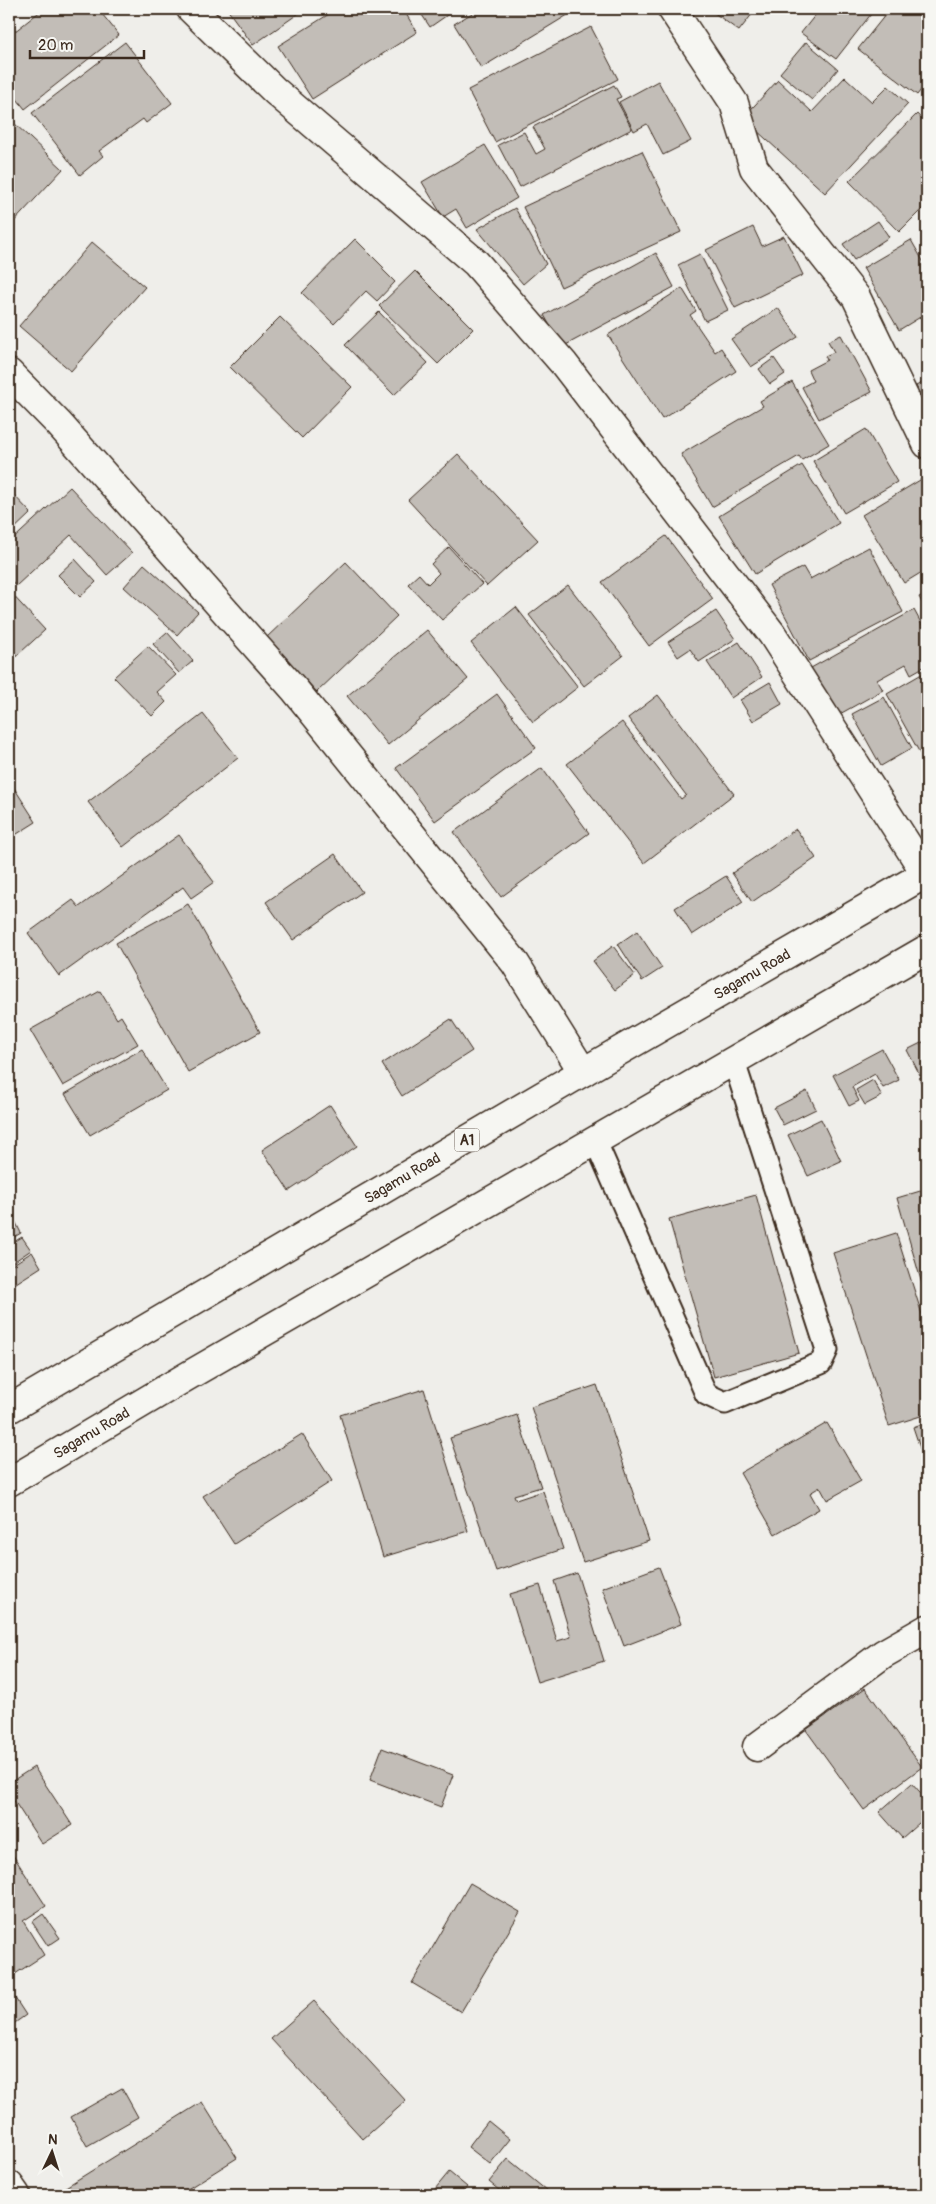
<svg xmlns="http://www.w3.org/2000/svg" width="936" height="2204" font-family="Pangolin,sans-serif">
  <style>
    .building { fill: #c2bdb7; stroke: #3b2a1e }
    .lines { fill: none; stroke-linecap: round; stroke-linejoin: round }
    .service-casing { stroke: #3b2a1e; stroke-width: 25 }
    .minor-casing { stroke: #3b2a1e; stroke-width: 31 }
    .trunk-casing { stroke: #3b2a1e; stroke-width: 31 }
    .service { stroke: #f6f6f2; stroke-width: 21 }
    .minor { stroke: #f6f6f2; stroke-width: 28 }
    .trunk { stroke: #f6f6f2; stroke-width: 28 }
    .labels { text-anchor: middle; stroke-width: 4; stroke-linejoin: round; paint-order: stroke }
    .shield { fill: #f6f6f2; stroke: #73675e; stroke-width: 1 }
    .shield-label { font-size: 14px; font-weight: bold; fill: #3b2a1e }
    .street-label { font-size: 15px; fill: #3b2a1e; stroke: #f6f6f2 }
  </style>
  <rect width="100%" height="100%" fill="#efeeea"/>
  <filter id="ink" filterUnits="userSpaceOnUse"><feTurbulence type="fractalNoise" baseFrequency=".02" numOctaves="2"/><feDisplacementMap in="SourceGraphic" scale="10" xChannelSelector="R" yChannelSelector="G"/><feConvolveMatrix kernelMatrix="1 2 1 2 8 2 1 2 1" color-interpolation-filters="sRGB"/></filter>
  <g filter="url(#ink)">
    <g class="building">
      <path d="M43 9H98L119 35 25 109 9 89V36Z"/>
      <path d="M227 9H305L253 45Z"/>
      <path d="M337 9H403L417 32 312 99 278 46Z"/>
      <path d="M418 9H456L430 27Z"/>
      <path d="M479 9H568L571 13 481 68 454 24Z"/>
      <path d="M709 9H756L739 31Z"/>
      <path d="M820 9H875L836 59 801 33Z"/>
      <path d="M890 9H927V82L917 95 858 49Z"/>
      <path d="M591 27 618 79 495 142 468 90Z"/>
      <path d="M125 42 172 103 146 123 143 119 99 151 103 156 80 175 32 113Z"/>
      <path d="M806 42 838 69 812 100 780 73Z"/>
      <path d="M845 77 872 102 888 86 908 104 825 193 743 118 778 80 812 112Z"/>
      <path d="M658 81 691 141 663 155 647 124 634 131 619 102Z"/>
      <path d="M614 85 621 97 616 99 632 129 520 187 498 145 524 132 536 154 545 149 533 127Z"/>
      <path d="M917 114 927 125V204L899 232 849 181Z"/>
      <path d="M14 123 63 169 9 227V129Z"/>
      <path d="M485 145 517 198 467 228 456 209 443 217 422 182Z"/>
      <path d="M642 151 681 232 561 287 523 207Z"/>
      <path d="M515 208 546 264 523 284 477 229Z"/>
      <path d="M878 221 889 237 854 260 843 244Z"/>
      <path d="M753 227 762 246 784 236 803 275 735 308 706 250Z"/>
      <path d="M355 239 384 268 382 269 395 282 377 301 366 291 334 324 302 293Z"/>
      <path d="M911 240 927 268V313L899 330 863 268Z"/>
      <path d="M92 242 145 287 71 371 19 326Z"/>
      <path d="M656 253 674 287 562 347 544 315Z"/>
      <path d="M700 254 728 310 705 321 678 265Z"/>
      <path d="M415 271 473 329 438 364 379 306Z"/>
      <path d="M682 288 696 311 690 315 715 352 721 348 736 371 662 419 608 335Z"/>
      <path d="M778 308 798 337 751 367 731 339Z"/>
      <path d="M379 312 428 363 394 395 345 345Z"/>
      <path d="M280 317 352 387 302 438 230 367Z"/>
      <path d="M841 335 872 392 819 419 802 387 813 381 808 370 827 360 825 356 834 352 828 341Z"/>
      <path d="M774 358 785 374 770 384 759 369Z"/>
      <path d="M927 380V408L916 386Z"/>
      <path d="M792 382 829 444 802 460 799 456 712 507 681 454 763 406 760 401Z"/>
      <path d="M866 429 897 482 844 513 813 461Z"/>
      <path d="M458 454 538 540 487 586 408 500Z"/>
      <path d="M802 465 839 523 755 574 719 516Z"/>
      <path d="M925 477 927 480V569L904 583 862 515Z"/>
      <path d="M70 487 132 553 107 575 71 535 16 586 9 578V543Z"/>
      <path d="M9 490 31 513 9 534Z"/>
      <path d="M666 536 713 599 649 646 602 582Z"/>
      <path d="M449 547 482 584 442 620 408 584 419 574 428 584 439 573 431 564Z"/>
      <path d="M869 547 903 612 809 661 769 585 803 567 810 579Z"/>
      <path d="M75 559 96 582 80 597 58 575Z"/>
      <path d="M346 562 397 616 317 692 266 638Z"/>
      <path d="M144 564 198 612 177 635 124 587Z"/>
      <path d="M568 585 623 656 584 686 529 615Z"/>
      <path d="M9 591 45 630 9 663Z"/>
      <path d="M927 593V612L919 597Z"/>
      <path d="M516 607 578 687 533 722 471 643Z"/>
      <path d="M914 610 927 634V665L911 674 906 664 877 680 883 690 838 715 811 668Z"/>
      <path d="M716 611 735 639 699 662 690 649 678 657 668 642Z"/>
      <path d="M427 630 468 679 388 745 347 696Z"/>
      <path d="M167 632 193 661 179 673 153 644Z"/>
      <path d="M739 642 762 677 731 698 707 662Z"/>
      <path d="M148 646 176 675 157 692 166 702 152 716 114 677Z"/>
      <path d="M927 671V766L887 694Z"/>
      <path d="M770 682 782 704 753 721 740 700Z"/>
      <path d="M497 694 536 748 435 821 396 768Z"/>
      <path d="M658 695 734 794 644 863 567 764 622 722 681 799 686 795 628 718Z"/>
      <path d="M884 697 912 748 881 766 852 714Z"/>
      <path d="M203 714 238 758 123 847 88 802Z"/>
      <path d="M542 768 589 833 501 897 454 832Z"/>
      <path d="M9 780 36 822 9 839Z"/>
      <path d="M796 829 816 858 752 902 732 873Z"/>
      <path d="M179 835 214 882 191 898 183 887 59 976 28 933 73 900 79 907Z"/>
      <path d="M335 854 362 892 293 940 266 902Z"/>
      <path d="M726 876 743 902 692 935 675 908Z"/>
      <path d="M188 904 260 1032 188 1072 116 943Z"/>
      <path d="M637 931 662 968 642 981 618 944Z"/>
      <path d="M613 946 635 975 615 990 593 961Z"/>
      <path d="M100 991 117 1019 121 1016 138 1044 63 1086 30 1030Z"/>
      <path d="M451 1019 472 1051 402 1096 382 1064Z"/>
      <path d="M927 1040V1071L920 1075 907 1050Z"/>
      <path d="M142 1049 167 1090 90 1135 65 1094Z"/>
      <path d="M882 1049 899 1080 883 1088 875 1074 852 1087 859 1101 849 1106 833 1075Z"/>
      <path d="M927 1074V1094L919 1078Z"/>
      <path d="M873 1080 882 1096 865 1105 856 1090Z"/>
      <path d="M807 1091 816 1109 783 1125 774 1108Z"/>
      <path d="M330 1105 357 1146 289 1191 262 1150Z"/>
      <path d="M821 1119 841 1161 808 1176 788 1135Z"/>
      <path d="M927 1189V1301L897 1198Z"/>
      <path d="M756 1195 799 1353 714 1377 669 1219Z"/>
      <path d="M15 1221 21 1233 9 1240V1224Z"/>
      <path d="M896 1233 927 1330V1414L889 1426 833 1253Z"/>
      <path d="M22 1237 31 1250 9 1265V1245Z"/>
      <path d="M32 1252 41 1267 13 1285 9 1279V1267Z"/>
      <path d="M597 1385 649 1541 583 1562 531 1407Z"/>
      <path d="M424 1389 468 1531 383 1557 340 1415Z"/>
      <path d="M517 1415 541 1487 514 1495 516 1500 543 1491 563 1549 496 1571 450 1438Z"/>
      <path d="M927 1422V1469L913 1427Z"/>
      <path d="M827 1423 861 1481 827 1500 820 1487 810 1493 819 1509 775 1534 740 1473Z"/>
      <path d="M302 1434 332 1481 234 1544 203 1496Z"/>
      <path d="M659 1567 681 1624 624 1646 602 1588Z"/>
      <path d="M577 1573 604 1661 537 1682 510 1594 540 1585 557 1641 571 1637 554 1581Z"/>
      <path d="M865 1688 922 1767 864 1810 806 1730Z"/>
      <path d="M382 1748 453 1775 441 1807 370 1780Z"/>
      <path d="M34 1767 72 1825 42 1844 9 1793V1783Z"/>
      <path d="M912 1783 927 1800V1816L902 1838 879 1812Z"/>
      <path d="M9 1849 46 1906 23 1921 44 1955 9 1978Z"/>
      <path d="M470 1883 520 1912 461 2012 412 1983Z"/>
      <path d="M43 1914 60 1938 48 1946 32 1922Z"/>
      <path d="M9 1989 26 2015 9 2027Z"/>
      <path d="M314 2001 406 2101 363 2139 271 2039Z"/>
      <path d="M122 2088 138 2117 87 2146 71 2117Z"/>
      <path d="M202 2102 237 2158 178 2195H57L56 2193Z"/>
      <path d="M488 2121 510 2139 490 2164 468 2147Z"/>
      <path d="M508 2159 552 2195H505L489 2182Z"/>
      <path d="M449 2172 467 2187 461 2195H430Z"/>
    </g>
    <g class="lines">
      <defs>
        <path id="service" d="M595 1140 706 1394 725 1403 821 1363 827 1350 734 1062"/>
        <g id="minor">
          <path d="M191 9 275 91 476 263 564 364 772 634 926 874"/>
          <path d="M672 9 734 103 754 168 856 297 927 444"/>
          <path d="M9 373 59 424 295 690 515 963 583 1072"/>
          <path d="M757 1747 883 1654 927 1629"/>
          <path d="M9 2185 16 2195"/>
        </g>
        <g id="trunk">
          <path id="s1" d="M9 1409 583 1072 927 873"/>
          <path id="s2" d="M9 1482 186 1377 927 949"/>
        </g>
      </defs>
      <use href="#service" class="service-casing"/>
      <use href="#minor" class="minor-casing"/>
      <use href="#trunk" class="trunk-casing"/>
      <use href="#service" class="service"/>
      <use href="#minor" class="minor"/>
      <use href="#trunk" class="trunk"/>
    </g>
  </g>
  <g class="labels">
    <rect class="shield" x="454.5" y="1128.5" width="25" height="23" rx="4"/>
    <g class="shield-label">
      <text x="467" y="1145">A1</text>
    </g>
    <g class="street-label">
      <text dy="5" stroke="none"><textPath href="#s1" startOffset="861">Sagamu Road</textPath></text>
      <text dy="5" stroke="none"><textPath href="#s1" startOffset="456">Sagamu Road</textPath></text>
      <text dy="5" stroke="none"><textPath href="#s2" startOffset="96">Sagamu Road</textPath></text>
    </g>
  </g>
  <rect width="936" height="2204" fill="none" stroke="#f6f6f2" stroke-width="30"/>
  <rect x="15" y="15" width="906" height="2174" fill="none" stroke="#3b2a1e" stroke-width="2" filter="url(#ink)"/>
  <g transform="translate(52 2152) rotate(4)" stroke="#f6f6f2" stroke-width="4" paint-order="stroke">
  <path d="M0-4L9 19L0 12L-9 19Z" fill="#3b2a1e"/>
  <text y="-8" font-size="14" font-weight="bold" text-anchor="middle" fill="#3b2a1e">N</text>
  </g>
  <path d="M30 50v8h114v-8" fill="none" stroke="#3b2a1e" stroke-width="2.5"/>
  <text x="38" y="50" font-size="15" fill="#3b2a1e" stroke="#f6f6f2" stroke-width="4" paint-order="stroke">20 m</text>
</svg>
